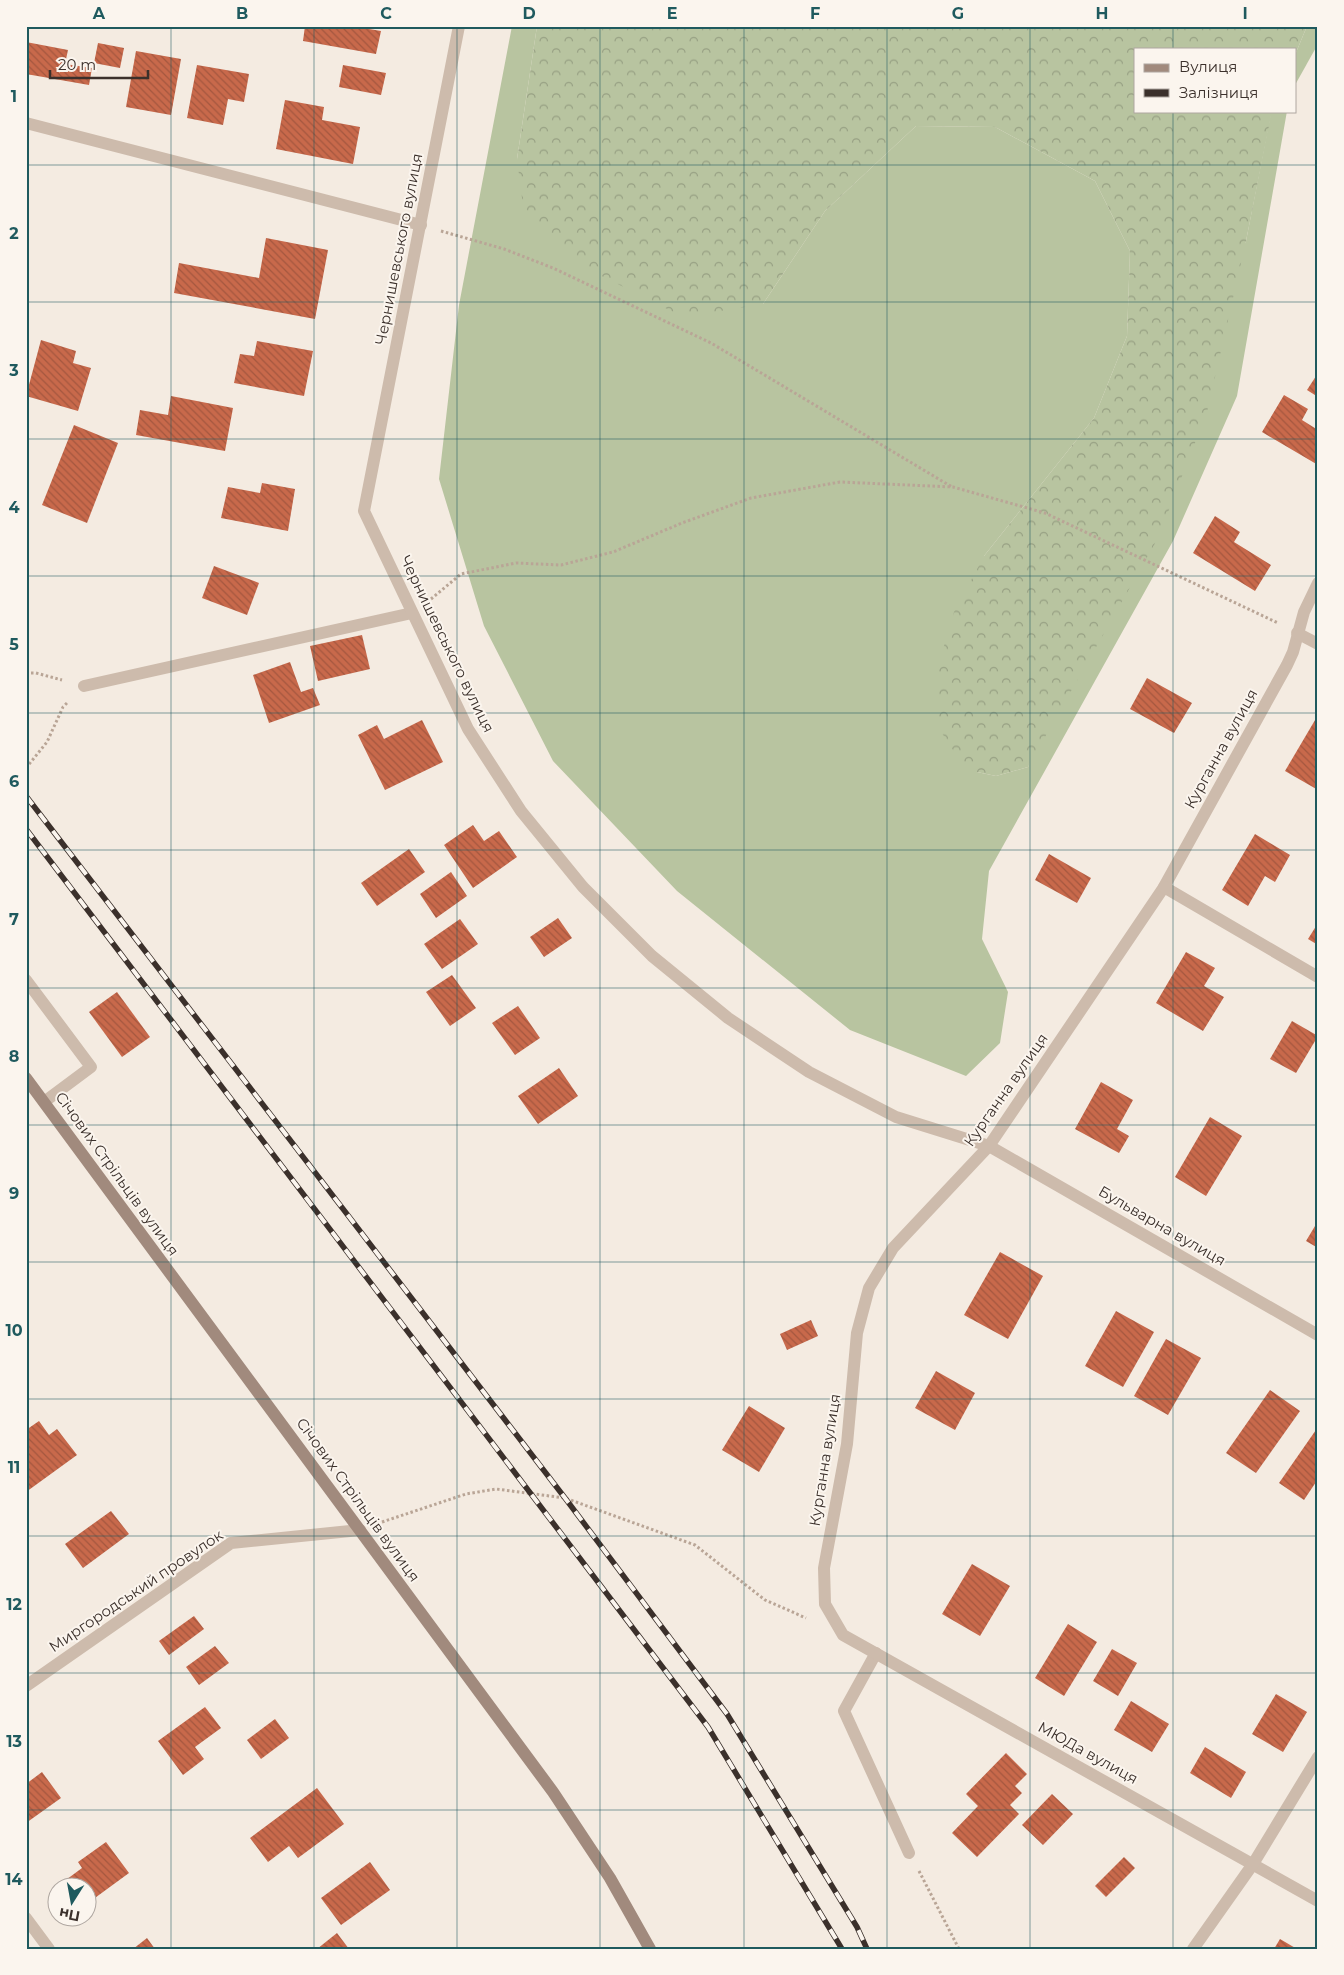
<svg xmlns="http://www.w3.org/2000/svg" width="1344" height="1975" font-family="Montserrat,sans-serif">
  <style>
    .grass { fill: #b8c4a0 }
    .forest { fill: url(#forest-crowns) }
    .building { fill: url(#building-back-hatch) }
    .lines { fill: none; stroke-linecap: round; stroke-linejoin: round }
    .path { stroke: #b9a596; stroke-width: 3; stroke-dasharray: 2.5 2.5; stroke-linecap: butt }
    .lane { stroke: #cdbbac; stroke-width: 12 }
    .street { stroke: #cdbbac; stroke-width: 12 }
    .secondary { stroke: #a18a7d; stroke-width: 12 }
    .rail-casing { stroke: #3b302b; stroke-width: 5.5 }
    .rail { stroke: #fbf5ee; stroke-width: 4; stroke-dasharray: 11; stroke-linecap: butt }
    .grid { fill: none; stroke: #1f5a5e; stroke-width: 1; stroke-opacity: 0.55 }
    .labels { text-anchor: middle; stroke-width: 4; stroke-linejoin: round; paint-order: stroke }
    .street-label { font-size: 15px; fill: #3b302b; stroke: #fbf5ee }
    .neatline { fill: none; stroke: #1f5a5e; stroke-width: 2 }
    .grid-label { font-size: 16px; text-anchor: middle; font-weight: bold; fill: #1f5a5e }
  </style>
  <defs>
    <pattern id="forest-crowns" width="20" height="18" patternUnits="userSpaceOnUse" patternTransform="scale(1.25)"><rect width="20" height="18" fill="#b8c4a0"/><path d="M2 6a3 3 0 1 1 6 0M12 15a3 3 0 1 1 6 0" fill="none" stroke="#97a083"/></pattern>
    <pattern id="building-back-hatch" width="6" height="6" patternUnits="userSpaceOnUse" patternTransform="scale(1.25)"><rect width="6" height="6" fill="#c8694b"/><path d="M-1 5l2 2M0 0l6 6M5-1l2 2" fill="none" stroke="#a4573f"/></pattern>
  </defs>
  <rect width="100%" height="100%" fill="#f4ebe1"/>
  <g class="grass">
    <path d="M512 26H537L517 159 763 304 825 211 916 126 995 127 1095 181 1130 251 1127 336 1094 418 984 556 977 772 996 776 1028 767 1246 241 1271 113 1272 111H1287L1237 396 1173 541 989 871 982 939 1008 992 1000 1043 966 1076 850 1030 677 891 553 761 484 626 439 479 459 305Z"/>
    <path d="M1307 26H1318V44L1295 85V55Z"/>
  </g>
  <path class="forest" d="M537 26H1307L1295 55V49H1135V111H1272L1246 241 1207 412 1158 538 1028 767 996 776 977 772 957 756 936 724V673L954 612 984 556 1094 418 1127 336 1130 251 1095 181 995 127 916 126 825 211 763 304 683 317 576 263 523 206 517 159Z"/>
  <g class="building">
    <path d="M305 26H351L381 31 376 54 303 41Z"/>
    <path d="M26 42 68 50 65 64 92 68 89 85 26 74Z"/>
    <path d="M98 43 124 48 120 68 94 63Z"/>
    <path d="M136 51 181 59 171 115 126 107Z"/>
    <path d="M197 65 249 74 244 102 228 99 223 125 187 118Z"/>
    <path d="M343 65 386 73 381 95 339 87Z"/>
    <path d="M285 100 324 107 322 120 360 127 353 164 276 149Z"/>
    <path d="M266 238 328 250 315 319 174 293 179 263 259 278Z"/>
    <path d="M41 340 76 351 73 363 91 368 78 411 26 396Z"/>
    <path d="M257 341 313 351 304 396 234 383 240 354 254 356Z"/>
    <path d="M1318 373V397L1307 390Z"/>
    <path d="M1284 395 1308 409 1302 420 1318 430V465L1262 432Z"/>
    <path d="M171 396 233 408 225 451 136 435 140 410 168 415Z"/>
    <path d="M74 425 118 443 87 523 42 505Z"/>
    <path d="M262 483 295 489 288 531 221 518 228 487 260 493Z"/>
    <path d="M1215 516 1240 532 1234 542 1271 565 1255 591 1193 553Z"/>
    <path d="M214 566 259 583 247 615 202 598Z"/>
    <path d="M362 635 370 669 318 681 310 646Z"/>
    <path d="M290 662 301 692 313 688 320 705 269 723 253 675Z"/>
    <path d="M1147 678 1192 703 1174 733 1130 709Z"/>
    <path d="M1318 715V790L1285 771Z"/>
    <path d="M422 720 443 762 385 790 358 735 377 725 384 739Z"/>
    <path d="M473 825 484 841 499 831 517 857 473 888 444 845Z"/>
    <path d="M1255 834 1290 855 1275 882 1265 876 1248 906 1222 890Z"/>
    <path d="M409 849 425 872 377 906 361 883Z"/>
    <path d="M1049 854 1091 878 1077 903 1035 880Z"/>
    <path d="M451 872 467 896 436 918 420 894Z"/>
    <path d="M558 918 572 938 544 957 530 937Z"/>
    <path d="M460 919 478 944 442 969 424 944Z"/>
    <path d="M1318 923V945L1308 939Z"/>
    <path d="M1186 952 1215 968 1204 986 1224 997 1203 1031 1156 1003Z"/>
    <path d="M452 975 476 1008 450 1026 426 992Z"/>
    <path d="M117 992 150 1037 122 1057 89 1012Z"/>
    <path d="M518 1006 540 1038 515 1055 492 1023Z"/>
    <path d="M1292 1021 1318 1036 1296 1073 1270 1059Z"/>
    <path d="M559 1068 578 1096 538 1124 518 1096Z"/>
    <path d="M1101 1082 1133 1100 1117 1129 1129 1136 1119 1153 1075 1129Z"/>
    <path d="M1210 1117 1242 1136 1206 1196 1175 1177Z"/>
    <path d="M1318 1221V1248L1306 1241Z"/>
    <path d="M1000 1252 1043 1276 1008 1339 964 1315Z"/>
    <path d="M1116 1311 1154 1332 1123 1387 1085 1366Z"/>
    <path d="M811 1320 818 1336 787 1350 780 1334Z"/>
    <path d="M1166 1339 1201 1358 1168 1415 1134 1396Z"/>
    <path d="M936 1371 975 1393 955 1430 915 1408Z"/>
    <path d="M1270 1390 1300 1411 1256 1473 1226 1453Z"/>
    <path d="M749 1406 785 1428 759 1472 722 1450Z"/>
    <path d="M39 1421 49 1435 57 1429 77 1455 26 1492V1430Z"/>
    <path d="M1318 1427V1479L1304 1500 1279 1483Z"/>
    <path d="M111 1511 129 1534 83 1568 65 1544Z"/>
    <path d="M972 1564 1010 1586 980 1636 942 1614Z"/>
    <path d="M194 1616 204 1629 169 1655 159 1641Z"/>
    <path d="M1068 1624 1097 1642 1064 1696 1035 1678Z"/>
    <path d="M215 1646 229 1663 199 1685 186 1667Z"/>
    <path d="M1112 1649 1137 1663 1118 1696 1093 1681Z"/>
    <path d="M1276 1694 1307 1712 1283 1752 1252 1734Z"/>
    <path d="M1131 1701 1169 1724 1152 1752 1114 1730Z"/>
    <path d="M205 1707 221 1728 195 1747 204 1759 183 1775 158 1741Z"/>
    <path d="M275 1719 289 1738 261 1759 247 1740Z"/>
    <path d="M1205 1747 1246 1772 1231 1798 1190 1773Z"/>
    <path d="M1006 1753 1027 1774 1015 1786 1022 1793 1010 1805 1019 1814 977 1857 952 1833 978 1806 966 1794Z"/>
    <path d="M42 1772 61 1798 26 1823V1784Z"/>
    <path d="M317 1788 344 1824 298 1858 289 1846 268 1862 250 1838Z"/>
    <path d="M1052 1794 1073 1814 1043 1845 1022 1825Z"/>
    <path d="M106 1842 129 1873 88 1903V1888H58V1899L51 1891 82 1868 78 1862Z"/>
    <path d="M1124 1857 1135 1868 1106 1897 1095 1886Z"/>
    <path d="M370 1862 390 1890 341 1925 321 1898Z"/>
    <path d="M337 1933 349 1949H317Z"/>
    <path d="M147 1938 155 1949H133Z"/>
    <path d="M1280 1939 1297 1949H1274Z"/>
  </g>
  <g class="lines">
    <g class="path">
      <path d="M441 231 504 249 553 268 711 343 952 487"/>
      <path d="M431 599 461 574 516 563 561 565 613 552 682 523 751 498 840 482 953 487 1045 513 1278 623"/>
      <path d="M26 673H36L62 680"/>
      <path d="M26 768 47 742 63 707 68 702"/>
      <path d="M382 1522 466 1494 496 1489 565 1498 695 1545 765 1600 806 1618"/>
      <path d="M919 1871 959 1949"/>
    </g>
    <g class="lane">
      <path d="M84 686 412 613"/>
      <path d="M26 980 91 1067 44 1102"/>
      <path d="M876 1653 844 1711 909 1853"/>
    </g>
    <g class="street">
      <path d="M459 26 364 511 468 729 521 811 583 887 652 956 728 1018 809 1072 896 1117 989 1146 1318 1335"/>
      <path d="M26 123 421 225"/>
      <path d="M1318 583 1304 612 1293 652 1287 665 1164 887 989 1146 893 1248 869 1288 857 1333 847 1444 824 1568 825 1604 843 1635 1318 1901"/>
      <path d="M1297 633 1318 644"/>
      <path d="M1164 887 1318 977"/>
      <path d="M26 1686 231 1543 360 1530"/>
      <path d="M26 1918 49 1949"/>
      <path d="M1193 1949 1253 1864 1318 1757"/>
    </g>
    <path class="secondary" d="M26 1078 553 1792 610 1878 650 1949"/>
    <defs>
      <g id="rail">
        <path d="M26 796 565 1498 727 1714 857 1927 867 1949"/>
        <path d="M26 829 708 1727 842 1949"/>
      </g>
    </defs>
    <use href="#rail" class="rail-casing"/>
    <use href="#rail" class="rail"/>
  </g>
  <path class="grid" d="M171 26V1949M314 26V1949M457 26V1949M600 26V1949M744 26V1949M887 26V1949M1030 26V1949M1173 26V49M1173 111V1949M26 165H1318M26 302H1318M26 439H1318M26 576H1318M26 713H1318M26 850H1318M26 988H1318M26 1125H1318M26 1262H1318M26 1399H1318M26 1536H1318M26 1673H1318M26 1810H1318"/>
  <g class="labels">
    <g class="street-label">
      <text transform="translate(399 249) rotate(-79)" y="5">Чернишевського вулиця</text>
      <text transform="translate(447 644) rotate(64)" y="5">Чернишевського вулиця</text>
      <text transform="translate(1221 749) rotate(-61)" y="5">Курганна вулиця</text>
      <text transform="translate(1006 1090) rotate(-55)" y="5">Курганна вулиця</text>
      <text transform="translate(117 1174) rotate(54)" y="5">Січових Стрільців вулиця</text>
      <text transform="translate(1162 1226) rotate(30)" y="5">Бульварна вулиця</text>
      <text transform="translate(825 1460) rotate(-81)" y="5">Курганна вулиця</text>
      <text transform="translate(358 1500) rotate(54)" y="5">Січових Стрільців вулиця</text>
      <text transform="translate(136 1591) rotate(-34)" y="5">Миргородський провулок</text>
      <text transform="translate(1088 1753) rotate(29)" y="5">МЮДа вулиця</text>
    </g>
  </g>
  <rect width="1344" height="1975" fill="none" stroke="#fbf5ee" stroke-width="55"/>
  <rect x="1134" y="48" width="162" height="65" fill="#fbf5ee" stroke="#aea6a0"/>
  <rect x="1144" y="64" width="25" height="8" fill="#a18a7d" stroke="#aea6a0"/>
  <text x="1179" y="72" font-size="15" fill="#3b302b">Вулиця</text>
  <rect x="1144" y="89" width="25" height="8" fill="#3b302b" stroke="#aea6a0"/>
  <text x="1179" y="98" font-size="15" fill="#3b302b">Залізниця</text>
  <g transform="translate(72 1902) rotate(191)"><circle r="24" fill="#fbf5ee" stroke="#aea6a0"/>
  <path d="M0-4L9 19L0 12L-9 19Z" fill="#1f5a5e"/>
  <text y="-8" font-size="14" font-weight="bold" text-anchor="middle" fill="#3b302b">Пн</text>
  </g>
  <path d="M50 70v8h98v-8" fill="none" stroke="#3b302b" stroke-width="2.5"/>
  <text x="58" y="70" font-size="15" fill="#3b302b" stroke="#fbf5ee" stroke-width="4" paint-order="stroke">20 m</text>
  <rect x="28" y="28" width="1288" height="1920" class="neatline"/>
  <g class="grid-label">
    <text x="99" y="19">A</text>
    <text x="242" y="19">B</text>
    <text x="386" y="19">C</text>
    <text x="529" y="19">D</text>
    <text x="672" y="19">E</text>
    <text x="815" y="19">F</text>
    <text x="958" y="19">G</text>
    <text x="1102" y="19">H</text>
    <text x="1245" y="19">I</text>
    <text x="14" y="102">1</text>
    <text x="14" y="239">2</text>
    <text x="14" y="376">3</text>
    <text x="14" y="513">4</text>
    <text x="14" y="650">5</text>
    <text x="14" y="787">6</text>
    <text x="14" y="925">7</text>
    <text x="14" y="1062">8</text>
    <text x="14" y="1199">9</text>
    <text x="14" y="1336">10</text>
    <text x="14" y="1473">11</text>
    <text x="14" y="1610">12</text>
    <text x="14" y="1747">13</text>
    <text x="14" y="1885">14</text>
  </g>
</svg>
